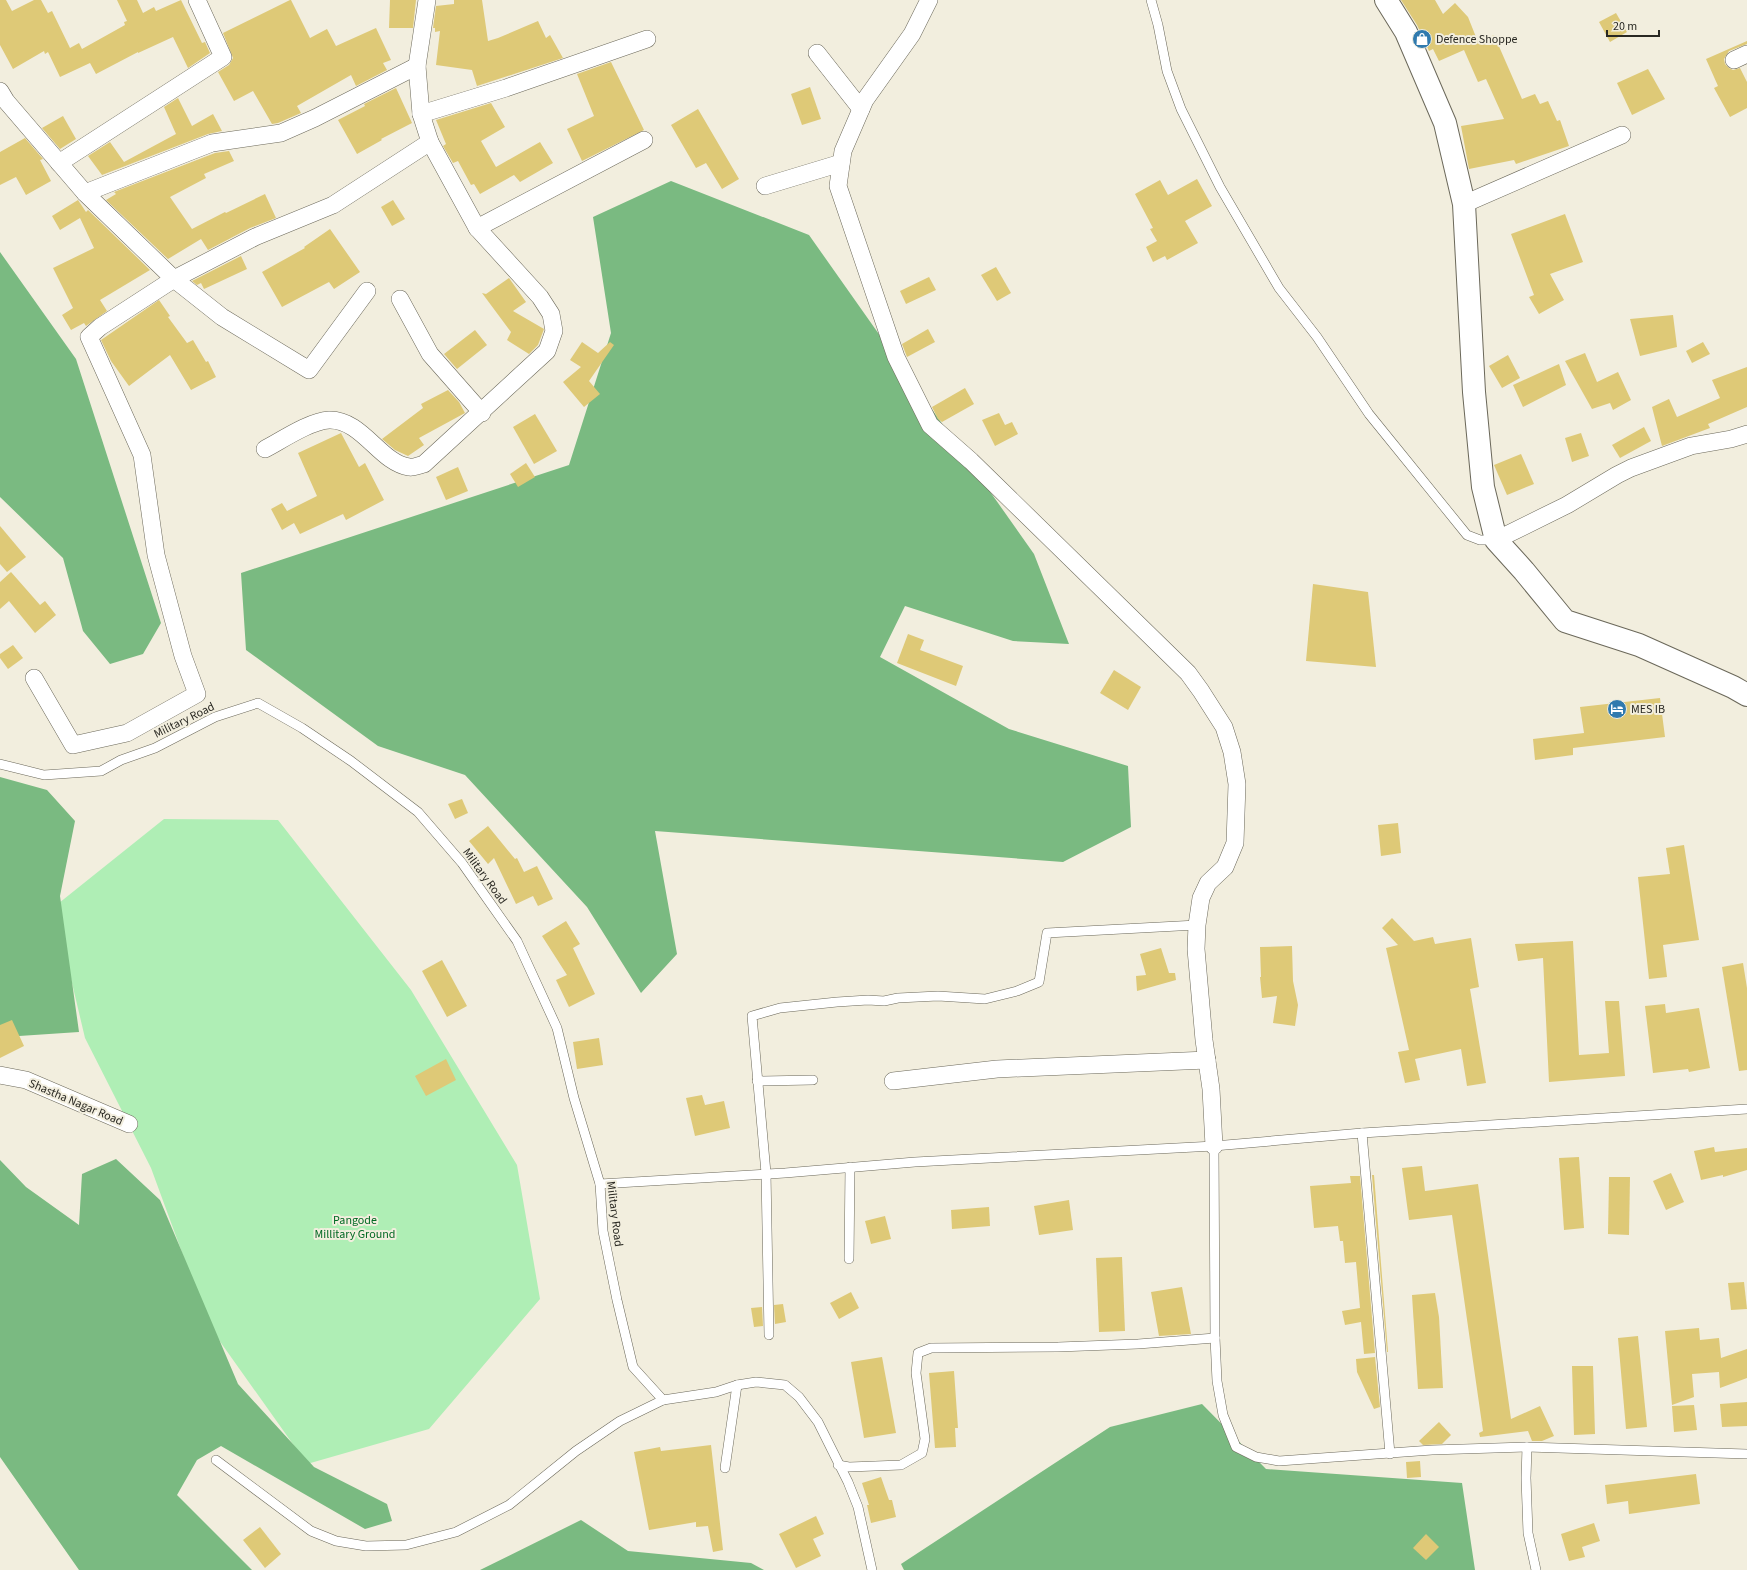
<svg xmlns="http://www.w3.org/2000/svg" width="1747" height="1570" font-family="'Source Sans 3',sans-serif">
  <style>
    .green { fill: #afeeb5 }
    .forest { fill: #7aba81 }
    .building { fill: #dec977 }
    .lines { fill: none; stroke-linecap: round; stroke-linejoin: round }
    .service-casing { stroke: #6b685a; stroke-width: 10 }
    .minor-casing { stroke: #6b685a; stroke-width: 18 }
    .secondary-casing { stroke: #6b685a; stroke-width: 24 }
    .service { stroke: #fff; stroke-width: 9 }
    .minor { stroke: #fff; stroke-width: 17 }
    .secondary { stroke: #fff; stroke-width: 22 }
    .labels { text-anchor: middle; stroke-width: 4; stroke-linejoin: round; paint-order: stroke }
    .poi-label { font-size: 12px; fill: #292822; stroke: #f2eede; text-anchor: start }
    .street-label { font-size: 12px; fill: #292822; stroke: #f2eede }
    .park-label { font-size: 12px; fill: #006923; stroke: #f2eede }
  </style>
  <rect width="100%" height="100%" fill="#f2eede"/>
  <path class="green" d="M164 819 278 820 411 990 517 1165 540 1299 429 1429 307 1464 209 1326 151 1168 85 1038 54 907Z"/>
  <g class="forest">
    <path d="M671 181 809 235 1034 554 1069 644 1013 641 905 606 880 657 1009 729 1128 766 1131 827 1063 862 655 831 677 954 641 993 587 907 465 775 378 746 246 650 241 573 569 465 611 333 593 217Z"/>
    <path d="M0 252 76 359 161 623 143 654 110 664 83 631 63 558 0 497Z"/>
    <path d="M0 777 47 790 75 821 60 896 79 1032 4 1037 0 1034Z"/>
    <path d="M116 1159 160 1200 238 1384 314 1467 387 1504 392 1521 365 1529 221 1446 197 1460 177 1495 252 1570H79L0 1457V1160L26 1187 79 1225 82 1174Z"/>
    <path d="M1202 1404 1266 1469 1462 1483 1475 1570H904L901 1564 1110 1427Z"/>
    <path d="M581 1520 628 1551 751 1563 764 1570H480Z"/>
  </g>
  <g class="building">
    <path d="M0 0H6L12 11 34 0H41L48 13 52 11 70 48 79 43 82 49 125 25 124 22 127 21 117 0H137L143 13 154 7 156 11 181 0 202 43 205 42 210 53 188 68 173 37 138 53V52L96 74 90 63 60 77 48 52 45 54 44 51 13 69 0 45Z"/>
    <path d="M290 0H291L310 38 327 29 336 46 376 28 391 60 383 63 387 70 356 86 351 75 297 106 301 113 278 123 272 124 253 91 234 101 218 72 229 65 233 58 223 33Z"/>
    <path d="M390 0H416L413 28H389Z"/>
    <path d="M454 0H482L488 41 498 38 538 21 546 38 550 35 563 58 477 86 472 70 436 65 440 31 435 32V28H433L436 6 454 4Z"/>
    <path d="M1401 0H1435L1443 14 1455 3 1468 17 1478 42 1494 35 1522 99 1535 94 1540 104 1548 101 1557 121 1560 120 1569 146 1516 164 1514 160 1469 169 1461 126 1504 119 1486 79 1478 82 1464 50 1439 61 1433 49 1429 51 1417 25Z"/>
    <path d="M1616 13 1627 32 1610 42 1599 22Z"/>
    <path d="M1747 41V44L1729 51 1724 59 1725 64 1729 68 1733 70 1740 68 1747 82V108L1730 117 1714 88 1718 86 1706 59Z"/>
    <path d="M611 62 644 130 582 161 567 129 594 116 577 74Z"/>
    <path d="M1648 69 1665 99 1632 115 1617 83Z"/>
    <path d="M810 87 821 119 802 125 791 94Z"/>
    <path d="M396 88 412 123 381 139 382 140 357 154 338 120 365 106 364 104Z"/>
    <path d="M178 98 192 126 213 114 222 131 208 134 102 175 88 156 110 142 124 162 176 134 164 107Z"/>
    <path d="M491 103 505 127 481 141 496 167 540 142 553 163 520 182 514 175 480 194 474 184 471 185 458 161 453 163 443 146 446 144 436 120Z"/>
    <path d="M698 109 739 179 722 189 706 163 696 168 671 125Z"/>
    <path d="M63 116 76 139 60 149 42 128Z"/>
    <path d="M25 138 43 159 40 160 51 181 26 195 16 177 0 185V152Z"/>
    <path d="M229 151 234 161 204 174 206 178 170 197 192 229 225 212 226 213 265 194 276 218 250 228 208 250 201 239 168 259 106 200 116 194 114 192 215 153Z"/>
    <path d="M1197 179 1212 206 1185 221 1198 243 1167 260 1165 256 1153 262 1146 247 1157 241 1150 229 1153 228 1135 194 1160 180 1168 195Z"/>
    <path d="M78 200 86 212 88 210 150 270 100 300 107 311 86 326 84 323 71 330 62 315 73 308 53 268 94 248 80 218 60 230 52 216Z"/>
    <path d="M393 200 405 219 392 226 381 207Z"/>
    <path d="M1565 214 1583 262 1550 274 1564 300 1539 314 1529 297 1534 295 1511 234Z"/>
    <path d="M330 229 360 272 334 289 329 282 282 307 262 272 305 248 304 247Z"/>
    <path d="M241 256 247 269 204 289 201 283 197 285 192 281Z"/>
    <path d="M996 267 1011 293 997 301 981 275Z"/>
    <path d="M929 277 936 290 906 304 900 291Z"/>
    <path d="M509 278 526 302 513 311 544 329 538 345 529 354 507 340 511 332 482 293 486 294Z"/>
    <path d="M159 300 170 316 168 317 187 343 193 340 206 362 208 361 216 377 191 390 170 355 129 386 111 361 101 340Z"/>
    <path d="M1673 315 1677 347 1640 356 1630 319Z"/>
    <path d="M928 329 935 342 907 357 902 344Z"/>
    <path d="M475 330 487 345 457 369 444 354Z"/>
    <path d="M582 342 598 353 610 342 614 345 589 381 600 394 584 407 563 382 581 367 570 360Z"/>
    <path d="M1703 342 1710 354 1692 363 1686 351Z"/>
    <path d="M1585 353 1597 382 1618 372 1631 400 1613 410 1610 403 1592 409 1565 361Z"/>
    <path d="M1508 355 1520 378 1502 388 1489 366Z"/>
    <path d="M1559 364 1566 385 1523 407 1513 385Z"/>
    <path d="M1747 367V407L1708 424 1710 428 1662 446 1652 407 1669 399 1677 417 1720 398 1712 380Z"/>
    <path d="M965 388 974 404 942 422 938 419 932 407Z"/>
    <path d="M448 390 459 402 465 413 419 438 424 445 408 456 395 450 382 439 423 408 421 404Z"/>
    <path d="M999 413 1005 425 1012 422 1018 434 995 446 982 420Z"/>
    <path d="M535 414 557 451 534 464 513 427Z"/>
    <path d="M1644 427 1651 441 1620 458 1612 445Z"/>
    <path d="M341 433 359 467 365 463 384 500 346 520 343 514 300 534 294 523 282 530 271 509 282 503 287 511 317 496 298 453Z"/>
    <path d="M1581 433 1589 456 1572 462 1565 438Z"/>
    <path d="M1521 454 1534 484 1507 495 1494 465Z"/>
    <path d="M526 463 535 477 518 487 510 474Z"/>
    <path d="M458 467 468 491 446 500 436 477Z"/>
    <path d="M0 526 26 557 7 572 0 564Z"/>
    <path d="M11 572 40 605 45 601 56 615 35 633 9 601 0 609V582Z"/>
    <path d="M1313 584 1368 592 1376 667 1306 661Z"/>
    <path d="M908 634 924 640 920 650 963 666 956 686 897 663Z"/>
    <path d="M13 645 23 658 8 669 0 658V654Z"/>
    <path d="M1114 670 1141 687 1128 710 1100 693Z"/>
    <path d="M1660 698 1665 737 1573 748V755L1535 760 1533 739 1584 733 1580 707Z"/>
    <path d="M462 799 468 813 455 819 448 804Z"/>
    <path d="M1398 823 1401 853 1381 856 1378 825Z"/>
    <path d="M488 826 515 859 517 858 524 872 537 866 553 899 538 906 533 896 516 904 494 858 488 864 469 841Z"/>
    <path d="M1684 845 1699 940 1663 945 1667 977 1649 979 1638 877 1670 874 1666 848Z"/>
    <path d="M1392 918 1414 941 1433 937 1435 944 1471 938 1479 987 1470 989 1486 1083 1467 1086 1461 1049 1415 1059 1420 1080 1405 1083 1398 1052 1409 1050 1386 948 1398 945 1382 928Z"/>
    <path d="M566 921 580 944 573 948 595 994 569 1007 556 980 567 975 542 936Z"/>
    <path d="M1573 941 1579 1055 1609 1053 1605 1001H1619L1625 1076 1549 1082 1543 958 1518 961 1515 944Z"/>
    <path d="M1292 946 1293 981 1298 1005 1295 1026 1273 1023 1277 996 1262 998 1260 977H1261L1260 947Z"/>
    <path d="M1161 948 1169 973H1175L1176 980 1137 991 1136 976 1146 975 1140 954Z"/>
    <path d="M442 960 467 1006 447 1017 422 971Z"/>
    <path d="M1743 963 1747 988V1070L1739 1071 1722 967Z"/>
    <path d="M1665 1004 1666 1013 1699 1008 1710 1068 1689 1072 1688 1069 1653 1073 1645 1006Z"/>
    <path d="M12 1020 24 1046 0 1058V1025Z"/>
    <path d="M599 1038 603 1065 577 1069 573 1042Z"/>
    <path d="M446 1059 456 1080 426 1096 415 1076Z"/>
    <path d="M702 1095 705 1105 724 1101 730 1128 695 1136 686 1098Z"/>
    <path d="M1714 1147 1715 1152 1747 1148V1170L1723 1177V1175L1701 1180 1694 1151Z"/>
    <path d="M1579 1157 1584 1228 1564 1230 1559 1158Z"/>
    <path d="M1422 1166 1425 1191 1478 1184 1511 1419 1540 1406 1554 1436 1542 1441H1532L1528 1431 1480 1437 1479 1433 1483 1431 1452 1215 1409 1220 1402 1168Z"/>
    <path d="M1671 1173 1684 1202 1666 1210 1653 1181Z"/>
    <path d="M1372 1175H1374L1388 1352H1387Z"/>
    <path d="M1350 1176H1360L1375 1353 1364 1354 1361 1322 1345 1325 1342 1311 1360 1308 1356 1262 1345 1263 1343 1241H1340L1338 1226 1314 1228 1310 1186 1351 1183Z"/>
    <path d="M1609 1177H1630L1629 1235 1608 1234Z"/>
    <path d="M1069 1200 1073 1230 1039 1235 1034 1206Z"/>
    <path d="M989 1207 990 1226 952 1229 951 1210Z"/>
    <path d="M885 1216 891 1239 871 1244 865 1221Z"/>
    <path d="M1122 1257 1125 1331 1099 1332 1096 1258Z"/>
    <path d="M1744 1282 1747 1309 1731 1310 1728 1283Z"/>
    <path d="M1182 1287 1191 1334 1159 1336 1151 1292Z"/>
    <path d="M851 1292 859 1308 839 1319 830 1303Z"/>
    <path d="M1435 1293 1439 1317 1443 1388 1418 1389 1412 1295Z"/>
    <path d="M783 1304 786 1322 775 1324 774 1305Z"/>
    <path d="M762 1307 763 1326 754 1327 751 1308Z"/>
    <path d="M1699 1328 1700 1340 1719 1338 1721 1358 1747 1349V1378L1720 1388 1719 1372 1692 1374 1694 1397 1672 1405 1665 1331Z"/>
    <path d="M1638 1336 1647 1427 1626 1429 1618 1338Z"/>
    <path d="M882 1357 896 1433 864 1438 851 1362Z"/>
    <path d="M1375 1357 1380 1407 1374 1409 1357 1372 1356 1359Z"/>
    <path d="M1572 1366H1593L1595 1434 1574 1435Z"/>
    <path d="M954 1371 958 1428H955L956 1447 935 1448 929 1373Z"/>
    <path d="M1747 1402V1426L1722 1427 1720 1404Z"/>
    <path d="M1694 1405 1697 1430 1674 1432 1672 1406Z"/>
    <path d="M1439 1422 1451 1435 1442 1444 1423 1445 1419 1441Z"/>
    <path d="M711 1445 723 1550 713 1552 708 1526 696 1527V1522L649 1530 634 1452 660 1447 661 1451Z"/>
    <path d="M1420 1461 1421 1477 1407 1478 1406 1462Z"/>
    <path d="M1696 1474 1700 1504 1629 1514 1628 1501 1607 1504 1605 1485Z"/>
    <path d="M881 1477 889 1500H892L896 1517 871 1523 867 1505H869L862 1483Z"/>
    <path d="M816 1516 824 1534 813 1539 821 1556 796 1568 779 1534Z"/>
    <path d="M1594 1523 1600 1541 1582 1547 1585 1557 1569 1561 1561 1534Z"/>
    <path d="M260 1527 281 1554 265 1568 243 1540Z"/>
    <path d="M1426 1534 1439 1547 1426 1560 1413 1548Z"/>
  </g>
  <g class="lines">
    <defs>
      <g id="service">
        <path d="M1151 0 1158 25 1167 71 1181 109 1220 187 1279 288 1317 337 1369 414 1467 535 1480 540H1496"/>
        <path d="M0 764 44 775 101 771 121 760 155 748 215 717 258 703 302 728 351 761 418 812 462 863 517 941 557 1028 574 1098 600 1184 603 1231 617 1300 633 1367 663 1400"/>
        <path d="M757 1081 813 1080"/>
        <path d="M1362 1133 1390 1454"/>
        <path d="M1214 1146 1215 1338 1217 1381 1223 1415 1236 1447 1256 1457 1279 1461 1432 1450 1527 1447 1747 1454"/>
        <path d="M600 1184 785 1173 915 1162 1214 1146 1362 1133 1747 1109"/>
        <path d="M849 1259 850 1167"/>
        <path d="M769 1335 766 1173 752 1016 780 1008 837 1002 868 1000 884 1001 898 998 938 996 985 999 1017 991 1039 982 1047 933 1197 925"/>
        <path d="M1527 1447 1526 1478 1528 1533 1536 1570"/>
        <path d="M216 1460 311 1531 336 1541 366 1546 406 1545 456 1532 509 1505 576 1451 620 1421 663 1400 716 1392 737 1385 756 1382 785 1385 799 1397 818 1422 848 1482 858 1507 872 1570"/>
        <path d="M838 1465 849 1467 901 1465 922 1453 925 1439 916 1373 918 1353 931 1348 1058 1347 1138 1344 1215 1338"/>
        <path d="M725 1468 737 1385"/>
      </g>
      <g id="minor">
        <path d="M929 0 912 34 865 100 843 151 838 186 896 357 930 425 971 461 1188 673 1201 691 1224 727 1232 752 1237 784 1235 843 1225 867 1208 883 1201 898 1197 925 1196 949 1204 1040 1211 1089 1214 1146"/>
        <path d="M817 53 861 109"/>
        <path d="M1734 60 1747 54"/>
        <path d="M0 91 6 101 85 193 174 279 255 237 333 205 430 142"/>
        <path d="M421 114 506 88 647 39"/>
        <path d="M59 163 223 57 197 0"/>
        <path d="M765 186 841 163"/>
        <path d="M85 193 212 143 281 133 315 118 417 66"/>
        <path d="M1464 204 1622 135"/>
        <path d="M477 228 644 140"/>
        <path d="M400 299 430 354 482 413"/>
        <path d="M265 449C282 440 310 421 329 420 362 419 380 463 409 467 414 468 419 465 424 464L547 351 554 331 551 314 540 297 477 228 430 142 421 114 417 66 427 0"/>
        <path d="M1496 540 1567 505 1617 475 1631 468 1691 446 1731 439 1747 434"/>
        <path d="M34 678 73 745 127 733 197 694 183 656 156 555 142 455 89 337 100 327 174 279 222 317 309 370 367 291"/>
        <path d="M0 1075 26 1080 129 1124"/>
        <path d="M893 1081 997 1069 1207 1060"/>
      </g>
      <path id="secondary" d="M1386 0 1406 32 1445 123 1464 204 1474 392 1483 487 1496 540 1524 571 1565 621 1639 645 1733 687 1747 695"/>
    </defs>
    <use href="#service" class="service-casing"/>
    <use href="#minor" class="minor-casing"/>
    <use href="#secondary" class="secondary-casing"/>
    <use href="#service" class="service"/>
    <use href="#minor" class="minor"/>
    <use href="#secondary" class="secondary"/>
  </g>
  <defs>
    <symbol id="shop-disc" viewBox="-11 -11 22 22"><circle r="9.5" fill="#307aae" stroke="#f2eede"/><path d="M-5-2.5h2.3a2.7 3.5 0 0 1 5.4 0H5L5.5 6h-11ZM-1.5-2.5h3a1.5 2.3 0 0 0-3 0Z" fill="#fff"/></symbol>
    <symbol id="hotel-disc" viewBox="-11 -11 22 22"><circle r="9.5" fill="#307aae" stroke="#f2eede"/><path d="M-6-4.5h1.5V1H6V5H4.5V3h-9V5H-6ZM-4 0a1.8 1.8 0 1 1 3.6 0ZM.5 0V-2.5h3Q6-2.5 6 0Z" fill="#fff"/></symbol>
  </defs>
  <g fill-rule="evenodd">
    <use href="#shop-disc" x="1411" y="28" width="22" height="22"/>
    <use href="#hotel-disc" x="1606" y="698" width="22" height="22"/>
  </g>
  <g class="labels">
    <g class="poi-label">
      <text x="1436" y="43">Defence Shoppe</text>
      <text x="1631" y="713">MES IB</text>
    </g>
    <g class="street-label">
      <text transform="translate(184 720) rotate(-26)" y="4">Military Road</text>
      <text transform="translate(485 876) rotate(54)" y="4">Military Road</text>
      <text transform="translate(76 1102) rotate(23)" y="4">Shastha Nagar Road</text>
      <text transform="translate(615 1214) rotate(83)" y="4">Military Road</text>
    </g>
    <g class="park-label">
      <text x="355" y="1224">Pangode<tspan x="355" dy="14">Millitary Ground</tspan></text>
    </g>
  </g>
  <path d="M1607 30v6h52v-6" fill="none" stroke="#292822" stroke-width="2"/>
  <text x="1613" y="30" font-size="12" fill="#292822" stroke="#f2eede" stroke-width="3" paint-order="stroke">20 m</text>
</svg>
